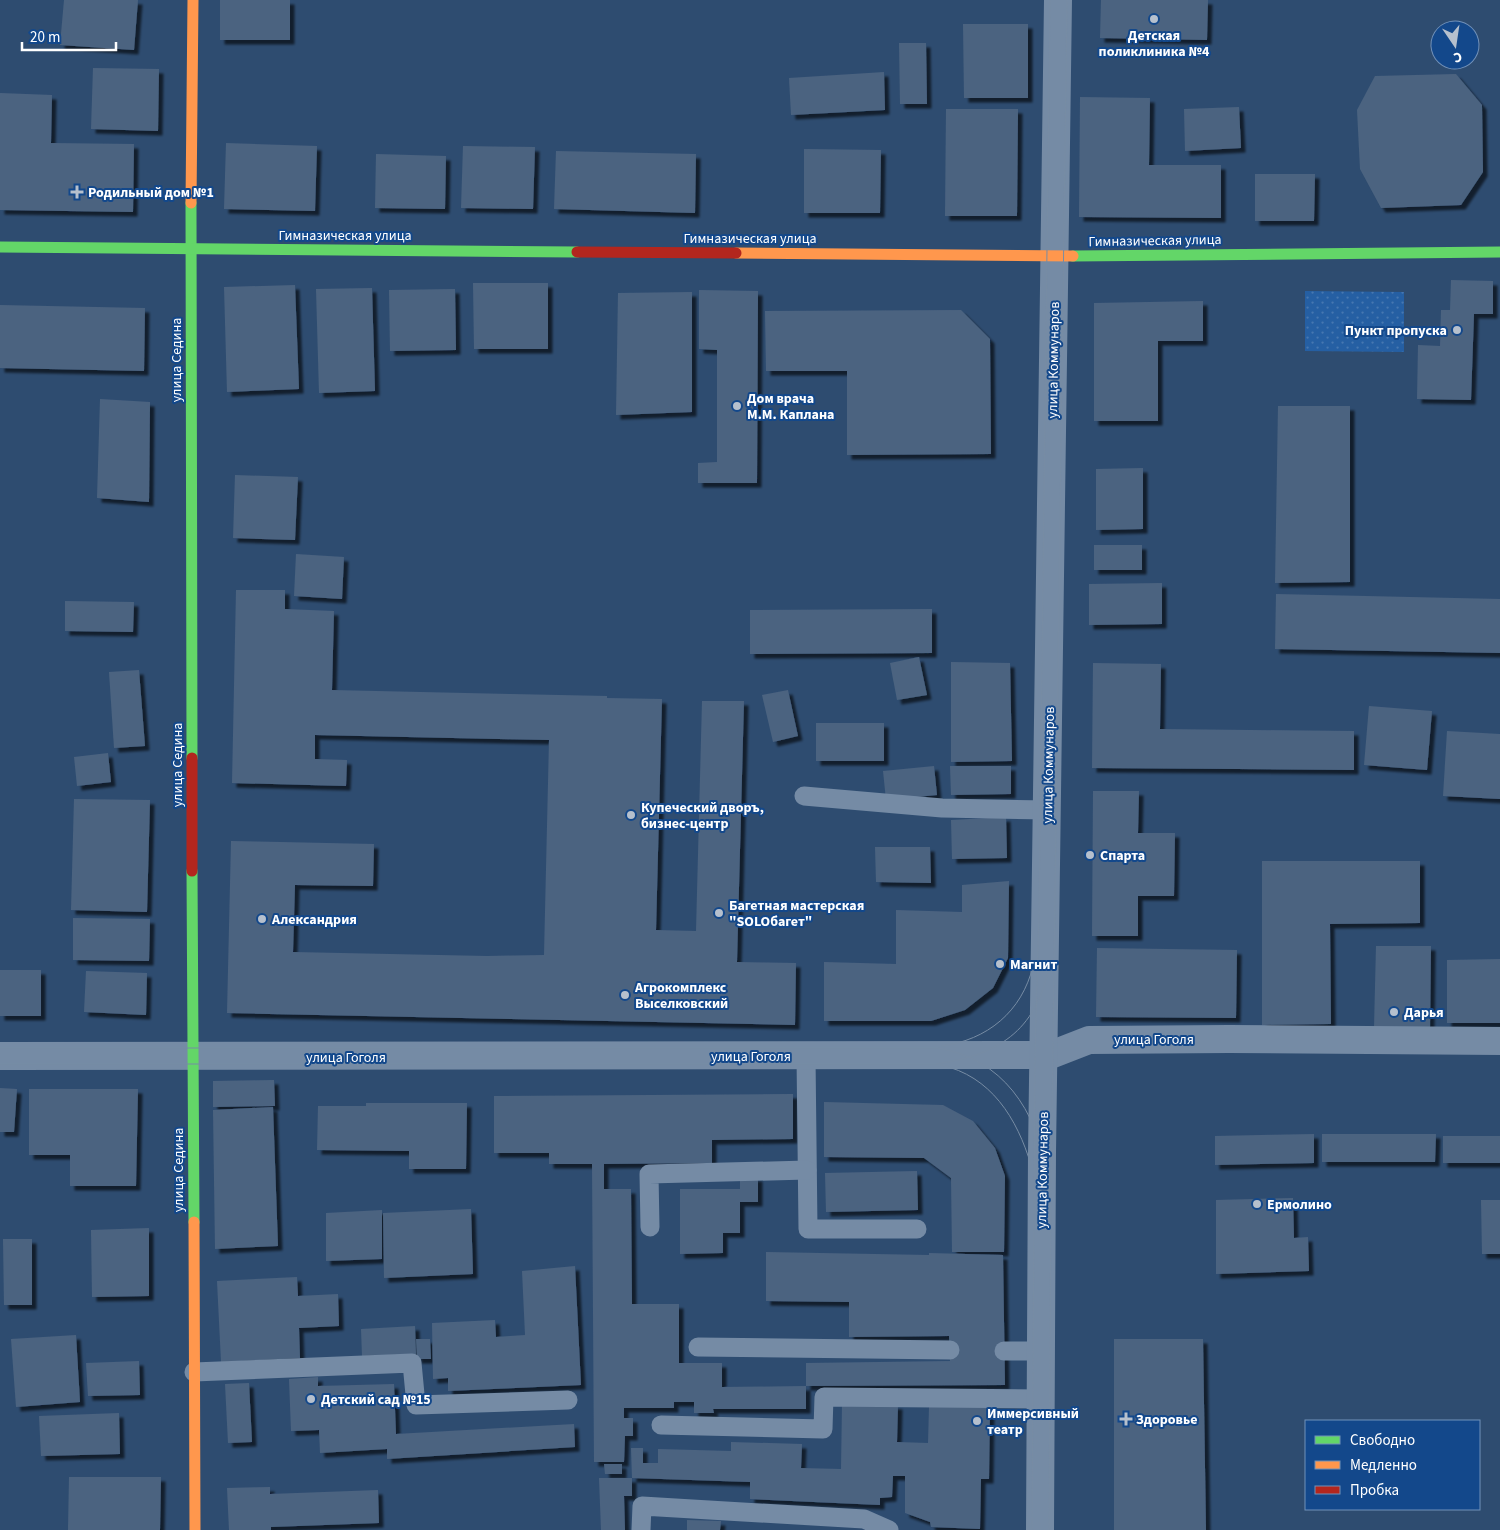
<svg xmlns="http://www.w3.org/2000/svg" width="1500" height="1530" font-family="'Source Sans 3',sans-serif">
  <style>
    .green { fill: url(#green-dots) }
    .building { fill: #4b6380; filter: url(#shadow) }
    .lines { fill: none; stroke-linecap: round; stroke-linejoin: round }
    .lane { stroke: #758ba5; stroke-width: 19 }
    .street { stroke: #758ba5; stroke-width: 28 }
    .fast { stroke: #63d668; stroke-width: 11 }
    .slow { stroke: #ff974d; stroke-width: 11 }
    .jam { stroke: #b3261e; stroke-width: 11 }
    .tram { stroke: #778ca4; stroke-width: 1 }
    .poi-dot { fill: #b6c0cd; stroke: #13488b; stroke-width: 2 }
    .labels { text-anchor: middle; stroke-width: 4; stroke-linejoin: round; paint-order: stroke }
    .poi-label { font-size: 14px; font-weight: bold; fill: #fff; stroke: #13488b; text-anchor: start }
    .street-label { font-size: 14px; fill: #fff; stroke: #13488b }
  </style>
  <defs>
    <pattern id="green-dots" width="8" height="8" patternUnits="userSpaceOnUse" patternTransform="scale(1.25)"><rect width="8" height="8" fill="#255fa3"/><path d="M2 2h.1M6 6h.1" fill="none" stroke="#4677b1" stroke-width="1.8" stroke-linecap="round"/></pattern>
    <filter id="shadow"><feDropShadow dx="4.5" dy="4.5" stdDeviation="1" flood-color="#0009"/></filter>
  </defs>
  <rect width="100%" height="100%" fill="#2e4c70"/>
  <path class="green" d="M1305 291 1404 292V352L1305 351Z"/>
  <g class="building">
    <path d="M64 0H138L134 50 60 45Z"/>
    <rect x="220" y="0" width="70" height="40"/>
    <path d="M1101 0H1208L1207 40 1100 38Z"/>
    <path d="M963 24H1028V98H964Z"/>
    <path d="M899 43H926L927 104H900Z"/>
    <path d="M93 68 159 69 158 131 91 129Z"/>
    <path d="M884 72 885 110 791 115 789 78Z"/>
    <path d="M1456 74 1482 105 1483 172 1461 205 1381 208 1360 169 1357 110 1375 76Z"/>
    <path d="M0 93 52 95 51 143 134 144 133 212 0 210Z"/>
    <path d="M1080 97 1150 98 1149 165H1221V218L1079 217Z"/>
    <path d="M1239 107 1241 148 1185 151 1184 109Z"/>
    <path d="M946 109H1018L1017 216H945Z"/>
    <path d="M226 143 317 146 315 211 224 209Z"/>
    <path d="M463 146 535 147 533 209 461 208Z"/>
    <path d="M804 149 881 150 880 213H804Z"/>
    <path d="M556 151 696 154 695 213 554 209Z"/>
    <path d="M376 154 446 156 445 209 375 208Z"/>
    <path d="M1255 174H1315L1314 221H1255Z"/>
    <path d="M1451 280 1493 281V314H1474L1471 400 1417 399 1418 345 1440 346 1441 310H1450Z"/>
    <path d="M473 283H548V349H474Z"/>
    <path d="M295 285 299 389 227 392 224 287Z"/>
    <path d="M372 288 375 391 319 393 316 289Z"/>
    <path d="M455 289 456 350 390 351 389 290Z"/>
    <path d="M699 290 758 291 757 483H698V463L717 462V350L699 349Z"/>
    <path d="M692 292V412L616 415 618 293Z"/>
    <path d="M1203 301V341H1158V421H1094V303Z"/>
    <path d="M0 305 145 308 144 371 0 368Z"/>
    <path d="M961 310 990 339 991 454 847 455V371H766L765 311Z"/>
    <path d="M100 399 150 402 149 502 97 498Z"/>
    <path d="M1278 406H1350V582L1275 583Z"/>
    <path d="M1143 468V529L1096 530V469Z"/>
    <path d="M235 475 298 477 295 540 233 538Z"/>
    <rect x="1094" y="545" width="48" height="25"/>
    <path d="M296 554 344 557 342 599 294 596Z"/>
    <path d="M1162 583V624L1089 625V584Z"/>
    <path d="M236 590H285V609L334 611 332 690 607 696V698L662 699 656 930 696 931 702 701H744L737 962 796 963 795 1025 227 1013 231 841 374 844 373 886 295 885 293 952 487 956 544 955 549 740 315 735V759L347 760 346 786 232 783Z"/>
    <path d="M1276 594 1500 599V653L1275 649Z"/>
    <path d="M65 601 134 602 133 632 65 631Z"/>
    <path d="M932 609V653L750 654V610Z"/>
    <path d="M919 657 927 695 897 700 890 663Z"/>
    <path d="M951 662 1010 663 1012 761 951 762Z"/>
    <path d="M1093 663 1161 664 1160 729 1354 731V770L1092 768Z"/>
    <path d="M139 670 145 746 114 748 109 672Z"/>
    <path d="M788 690 798 736 773 742 762 695Z"/>
    <path d="M1369 706 1432 711 1427 770 1364 765Z"/>
    <rect x="816" y="723" width="68" height="38"/>
    <path d="M1447 731 1500 734V799L1443 796Z"/>
    <path d="M108 753 111 782 77 786 74 757Z"/>
    <path d="M934 766 937 795 886 800 883 771Z"/>
    <path d="M950 766H1011V794L951 795Z"/>
    <path d="M1093 791H1139L1138 833H1175L1174 896H1138V936H1092Z"/>
    <path d="M74 799 150 800 147 912 71 910Z"/>
    <path d="M1006 817 1007 858 952 859 951 820Z"/>
    <path d="M875 847H930L931 883 876 882Z"/>
    <path d="M1262 861H1420V923L1330 924 1331 1024 1262 1025Z"/>
    <path d="M1009 881 1008 958 993 988 965 1010 931 1021H824V962L896 964V910L962 912V885Z"/>
    <path d="M73 918 150 919 149 961 73 960Z"/>
    <path d="M1376 946H1431L1430 1029 1374 1028Z"/>
    <path d="M1097 948 1237 950 1236 1018 1096 1017Z"/>
    <path d="M1500 959V1023H1447V960Z"/>
    <rect x="0" y="970" width="41" height="46"/>
    <path d="M86 971 147 973 146 1015 84 1012Z"/>
    <path d="M274 1080 275 1106 213 1107V1081Z"/>
    <path d="M0 1088 17 1089 14 1132H0Z"/>
    <path d="M29 1089H138L136 1186H70V1155H29Z"/>
    <path d="M793 1094V1139L712 1140V1163L604 1164V1189H631L632 1304H679V1363H722V1387L806 1386V1409H713L714 1413H694V1402H674V1408H624V1418H633V1436H625L624 1462H594L592 1164H549V1153H494V1096Z"/>
    <path d="M824 1102 943 1105 973 1121 995 1148 1005 1176 1004 1252H952L951 1178 924 1158 824 1157Z"/>
    <path d="M366 1103H467L466 1169H409V1151L317 1150 318 1106H366Z"/>
    <path d="M273 1107 278 1246 215 1249 213 1110Z"/>
    <path d="M1314 1134V1163L1215 1165V1136Z"/>
    <path d="M1322 1134H1436L1435 1162H1322Z"/>
    <rect x="1443" y="1136" width="57" height="27"/>
    <path d="M917 1171 918 1210 826 1212 825 1173Z"/>
    <path d="M740 1177H758V1202H740V1233H723V1253L680 1254V1189H740Z"/>
    <path d="M1293 1198 1294 1238 1308 1237 1309 1271 1216 1274V1200Z"/>
    <path d="M1481 1200H1500V1254H1482Z"/>
    <path d="M471 1209 473 1274 384 1278 383 1213Z"/>
    <path d="M382 1210V1259L326 1261V1213Z"/>
    <path d="M149 1228V1296L92 1297 91 1230Z"/>
    <path d="M3 1239H32V1305H4Z"/>
    <path d="M766 1252 929 1255V1253L1003 1255 1005 1385 806 1386V1363L950 1361 949 1336 849 1337V1302L766 1301Z"/>
    <path d="M575 1266 581 1385 448 1391V1378L433 1379 432 1323 495 1320 496 1337 525 1335 522 1271Z"/>
    <path d="M297 1277 298 1296 338 1294 339 1326 299 1328 300 1358 221 1362 217 1281Z"/>
    <path d="M415 1326 416 1354 362 1356 361 1329Z"/>
    <path d="M76 1335 80 1402 16 1407 11 1339Z"/>
    <path d="M416 1339H430L431 1359H417Z"/>
    <path d="M1114 1339H1203L1206 1530H1114Z"/>
    <path d="M139 1361 140 1395 88 1396 86 1363Z"/>
    <path d="M318 1377V1386L394 1384 396 1434 574 1424 575 1447 387 1459V1449L320 1453 319 1430 291 1431 289 1379Z"/>
    <path d="M249 1383 252 1442 228 1443 225 1384Z"/>
    <path d="M842 1404 898 1405 897 1442 928 1443 929 1407H990L989 1479H981L980 1529 931 1527 930 1522 905 1513V1476H893L892 1497 880 1498V1505L750 1499V1482L632 1478 631 1448H643V1463H658V1449L731 1451V1442L802 1444 801 1468 841 1469Z"/>
    <path d="M119 1413 120 1454 41 1456 39 1416Z"/>
    <path d="M604 1464H622V1474H605Z"/>
    <path d="M69 1477H161L160 1530H68Z"/>
    <path d="M599 1478H632V1496H624L625 1530H601Z"/>
    <path d="M270 1487V1494L378 1490 379 1523 271 1527V1530H229L227 1488Z"/>
    <path d="M687 1520 721 1521 720 1530H687Z"/>
  </g>
  <g class="lines">
    <g class="lane">
      <path d="M804 796 942 808 1048 810"/>
      <path d="M806 1056 808 1229H917"/>
      <path d="M650 1227 649 1174 807 1170"/>
      <path d="M698 1347 950 1350"/>
      <path d="M1004 1351H1041"/>
      <path d="M194 1372 412 1363 416 1405 568 1400"/>
      <path d="M661 1425 823 1429 824 1397 1041 1399"/>
      <path d="M641 1530 642 1506 864 1519 889 1530"/>
    </g>
    <g class="street">
      <path d="M0 1056 1035 1055 1053 1054 1089 1040 1229 1039 1500 1041"/>
      <path d="M1040 1530 1042 1153 1058 0"/>
    </g>
    <g class="fast">
      <path d="M191 203 192 758"/>
      <path d="M0 247 577 252"/>
      <path d="M1073 256 1500 252"/>
      <path d="M192 871 194 1222"/>
    </g>
    <g class="slow">
      <path d="M191 203 193 0"/>
      <path d="M736 253 1073 256"/>
      <path d="M194 1222 195 1530"/>
    </g>
    <g class="jam">
      <path d="M577 252 736 253"/>
      <path d="M192 758V871"/>
    </g>
    <g class="tram">
      <path d="M942 1046C987 1040 1022 1012 1033 966"/>
      <path d="M0 1048H938C1003 1059 1036 1110 1047 1172"/>
      <path d="M0 1064H936C998 1055 1035 1032 1049 968"/>
      <path d="M941 1065C991 1076 1017 1118 1031 1165"/>
      <path d="M1032 1530 1035 1055 1039 912 1050 0"/>
      <path d="M1049 1530 1051 1189 1067 0"/>
    </g>
  </g>
  <g class="poi-dot">
    <circle cx="1154" cy="19" r="5"/>
    <path d="M74.5 184.5h5v5h5v5h-5v5h-5v-5h-5v-5h5z"/>
    <circle cx="1457" cy="330" r="5"/>
    <circle cx="737" cy="406" r="5"/>
    <circle cx="631" cy="815" r="5"/>
    <circle cx="1090" cy="855" r="5"/>
    <circle cx="719" cy="913" r="5"/>
    <circle cx="262" cy="919" r="5"/>
    <circle cx="1000" cy="964" r="5"/>
    <circle cx="625" cy="995" r="5"/>
    <circle cx="1394" cy="1012" r="5"/>
    <circle cx="1257" cy="1204" r="5"/>
    <circle cx="311" cy="1399" r="5"/>
    <path d="M1123.5 1411.5h5v5h5v5h-5v5h-5v-5h-5v-5h5z"/>
    <circle cx="977" cy="1421" r="5"/>
  </g>
  <g class="labels">
    <g class="poi-label">
      <text x="1154" y="40" text-anchor="middle">Детская<tspan x="1154" dy="16">поликлиника №4</tspan></text>
      <text x="88" y="197">Родильный дом №1</text>
      <text x="1447" y="335" text-anchor="end">Пункт пропуска</text>
      <text x="747" y="403">Дом врача<tspan x="747" dy="16">М.М. Каплана</tspan></text>
      <text x="641" y="812">Купеческий дворъ,<tspan x="641" dy="16">бизнес-центр</tspan></text>
      <text x="1100" y="860">Спарта</text>
      <text x="729" y="910">Багетная мастерская<tspan x="729" dy="16">"SOLOбагет"</tspan></text>
      <text x="272" y="924">Александрия</text>
      <text x="1010" y="969">Магнит</text>
      <text x="635" y="992">Агрокомплекс<tspan x="635" dy="16">Выселковский</tspan></text>
      <text x="1404" y="1017">Дарья</text>
      <text x="1267" y="1209">Ермолино</text>
      <text x="321" y="1404">Детский сад №15</text>
      <text x="987" y="1418">Иммерсивный<tspan x="987" dy="16">театр</tspan></text>
      <text x="1136" y="1424">Здоровье</text>
    </g>
    <g class="street-label">
      <text x="345" y="240">Гимназическая улица</text>
      <text x="750" y="243">Гимназическая улица</text>
      <text transform="translate(1155 240) rotate(-1)" y="5">Гимназическая улица</text>
      <text transform="translate(176 360) rotate(-90)" y="5">улица Седина</text>
      <text transform="translate(1053 360) rotate(-89)" y="5">улица Коммунаров</text>
      <text transform="translate(177 765) rotate(-90)" y="5">улица Седина</text>
      <text transform="translate(1048 765) rotate(-89)" y="5">улица Коммунаров</text>
      <text x="1154" y="1044">улица Гоголя</text>
      <text x="751" y="1061">улица Гоголя</text>
      <text x="346" y="1062">улица Гоголя</text>
      <text transform="translate(178 1170) rotate(-90)" y="5">улица Седина</text>
      <text transform="translate(1042 1170) rotate(-89)" y="5">улица Коммунаров</text>
    </g>
  </g>
  <rect x="1305" y="1420" width="175" height="90" fill="#13488b" stroke="#7191b9"/>
  <rect x="1315" y="1436" width="25" height="8" fill="#63d668" stroke="#7191b9"/>
  <text x="1350" y="1445" font-size="15" fill="#ffffff">Свободно</text>
  <rect x="1315" y="1461" width="25" height="8" fill="#ff974d" stroke="#7191b9"/>
  <text x="1350" y="1470" font-size="15" fill="#ffffff">Медленно</text>
  <rect x="1315" y="1486" width="25" height="8" fill="#b3261e" stroke="#7191b9"/>
  <text x="1350" y="1495" font-size="15" fill="#ffffff">Пробка</text>
  <g transform="translate(1455 45) rotate(167)"><circle r="24" fill="#13488b" stroke="#7191b9"/>
  <path d="M0-4L9 19L0 12L-9 19Z" fill="#b6c0cd"/>
  <text y="-8" font-size="14" font-weight="bold" text-anchor="middle" fill="#ffffff">С</text>
  </g>
  <path d="M22 42v8h94v-8" fill="none" stroke="#ffffff" stroke-width="2.5"/>
  <text x="30" y="42" font-size="15" fill="#ffffff" stroke="#13488b" stroke-width="4" paint-order="stroke">20 m</text>
</svg>
